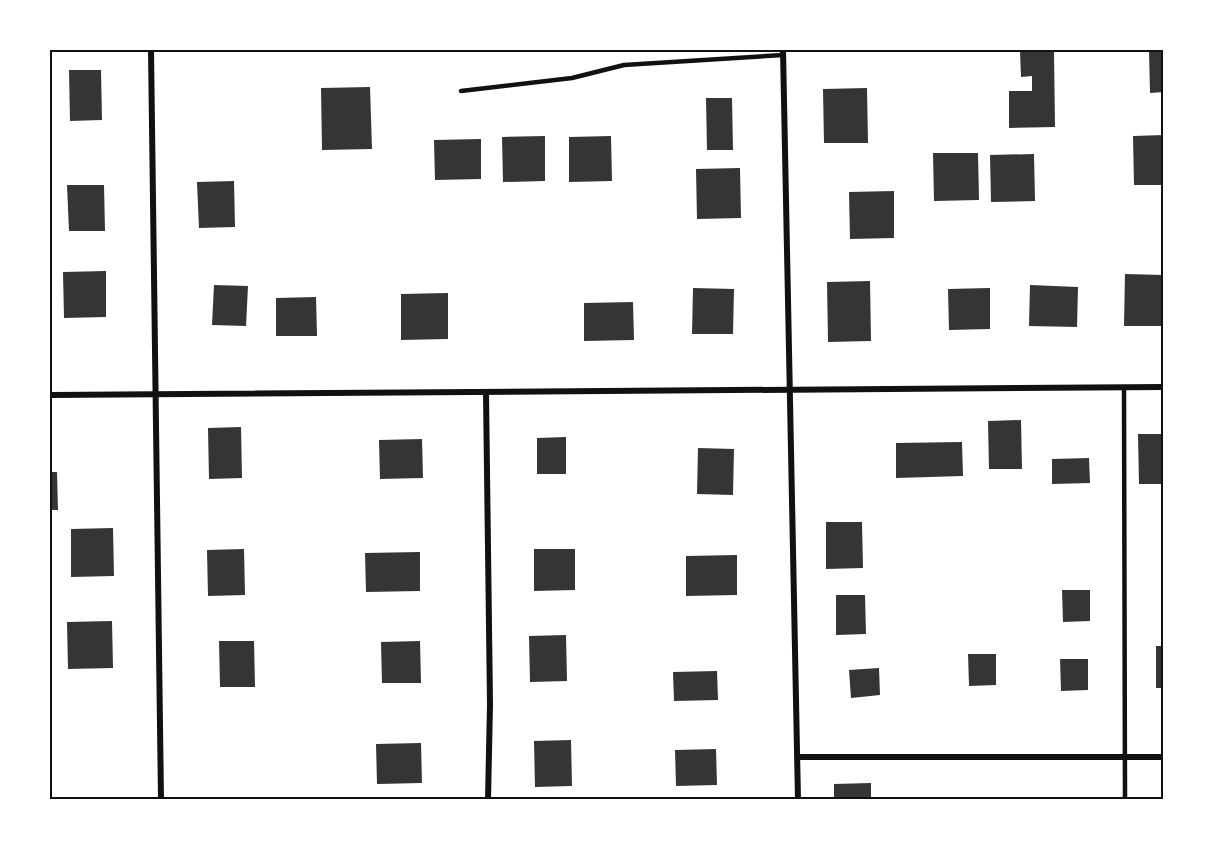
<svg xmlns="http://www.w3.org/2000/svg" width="1213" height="849" font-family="'Roboto Condensed',sans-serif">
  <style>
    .building { fill: #353535 }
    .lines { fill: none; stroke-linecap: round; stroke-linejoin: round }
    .service { stroke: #111; stroke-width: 4.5 }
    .minor { stroke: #111; stroke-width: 6 }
    .neatline { fill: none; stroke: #111; stroke-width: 2 }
  </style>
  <rect width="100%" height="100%" fill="#fff"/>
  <g class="building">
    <path d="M1149 50H1164V92L1150 93Z"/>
    <path d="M1020 51H1054L1055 127 1009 128V91H1032V76L1021 77Z"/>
    <path d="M69 70H101L102 120 70 121Z"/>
    <path d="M370 87 372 149 322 150 321 88Z"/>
    <path d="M867 88 868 143H824L823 89Z"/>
    <path d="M706 98H732L733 150H707Z"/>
    <path d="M1164 135V185H1134L1133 136Z"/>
    <path d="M545 136V181L503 182 502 137Z"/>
    <path d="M611 136 612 181 569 182V137Z"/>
    <path d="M481 139V179L435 180 434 140Z"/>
    <path d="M933 153H978L979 200 934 201Z"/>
    <path d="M1034 154 1035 201 991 202 990 155Z"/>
    <path d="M740 168 741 218 697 219 696 169Z"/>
    <path d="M234 181 235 227 199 228 197 182Z"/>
    <path d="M67 185H104L105 231H69Z"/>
    <path d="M894 191V238L850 239 849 192Z"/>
    <path d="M106 271V317L64 318 63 272Z"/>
    <path d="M1125 274 1164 275V326H1124Z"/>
    <path d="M870 281 871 341 828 342 827 282Z"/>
    <path d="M214 285 248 286 246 326 212 325Z"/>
    <path d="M1030 285 1078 287 1077 327 1029 326Z"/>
    <path d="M693 288 734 289 733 334H692Z"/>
    <path d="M990 288V329L949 330 948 289Z"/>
    <path d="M448 293V339L401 340V294Z"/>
    <path d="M316 297 317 336H276V298Z"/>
    <path d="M633 302 634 340 584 341V303Z"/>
    <path d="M1021 420 1022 469H989L988 421Z"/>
    <path d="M241 427 242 478 209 479 208 428Z"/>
    <path d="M1138 434H1164V484H1139Z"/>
    <path d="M566 437V474H537V438Z"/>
    <path d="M422 439 423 478 380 479 379 440Z"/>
    <path d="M962 442 963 476 896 478V443Z"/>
    <path d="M698 448 734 449 733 495 697 494Z"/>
    <path d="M1089 458 1090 483 1052 484V459Z"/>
    <path d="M50 472H57L58 510H50Z"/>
    <path d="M826 522H862L863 568 826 569Z"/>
    <path d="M113 528 114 576 71 577V529Z"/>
    <path d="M244 549 245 595 208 596 207 550Z"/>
    <path d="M534 549H575V590L534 591Z"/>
    <path d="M420 552V591L366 592 365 553Z"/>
    <path d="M737 555V595L686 596V556Z"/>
    <path d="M1062 590H1090V621L1063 622Z"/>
    <path d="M836 595H865L866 634 836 635Z"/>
    <path d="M112 621 113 668 68 669 67 622Z"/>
    <path d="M566 635 567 681 530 682 529 636Z"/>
    <path d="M219 641H254L255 687H220Z"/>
    <path d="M420 641 421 683H382L381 642Z"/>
    <rect x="1156" y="646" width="8" height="42"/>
    <path d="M968 654H996V685L969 686Z"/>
    <path d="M1060 659H1088V690L1061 691Z"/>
    <path d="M879 668 880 695 851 698 849 670Z"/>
    <path d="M717 671 718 700 674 701 673 672Z"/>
    <path d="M571 740 572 786 535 787 534 741Z"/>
    <path d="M421 743 422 783 377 784 376 744Z"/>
    <path d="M716 749 717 785 676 786 675 750Z"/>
    <path d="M871 783V800H834V784Z"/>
  </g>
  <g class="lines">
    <g class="service">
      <path d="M461 91 572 78 624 65 783 55"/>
      <path d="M1124 388 1125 800"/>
    </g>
    <g class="minor">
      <path d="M151 50 161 800"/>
      <path d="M783 50 798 800"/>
      <path d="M486 393 490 704 488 800"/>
      <path d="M50 395 1164 387"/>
      <path d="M798 757H1164"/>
    </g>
  </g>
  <rect width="1213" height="849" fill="none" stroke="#ffffff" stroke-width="102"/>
  <rect x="51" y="51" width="1111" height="747" class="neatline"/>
</svg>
